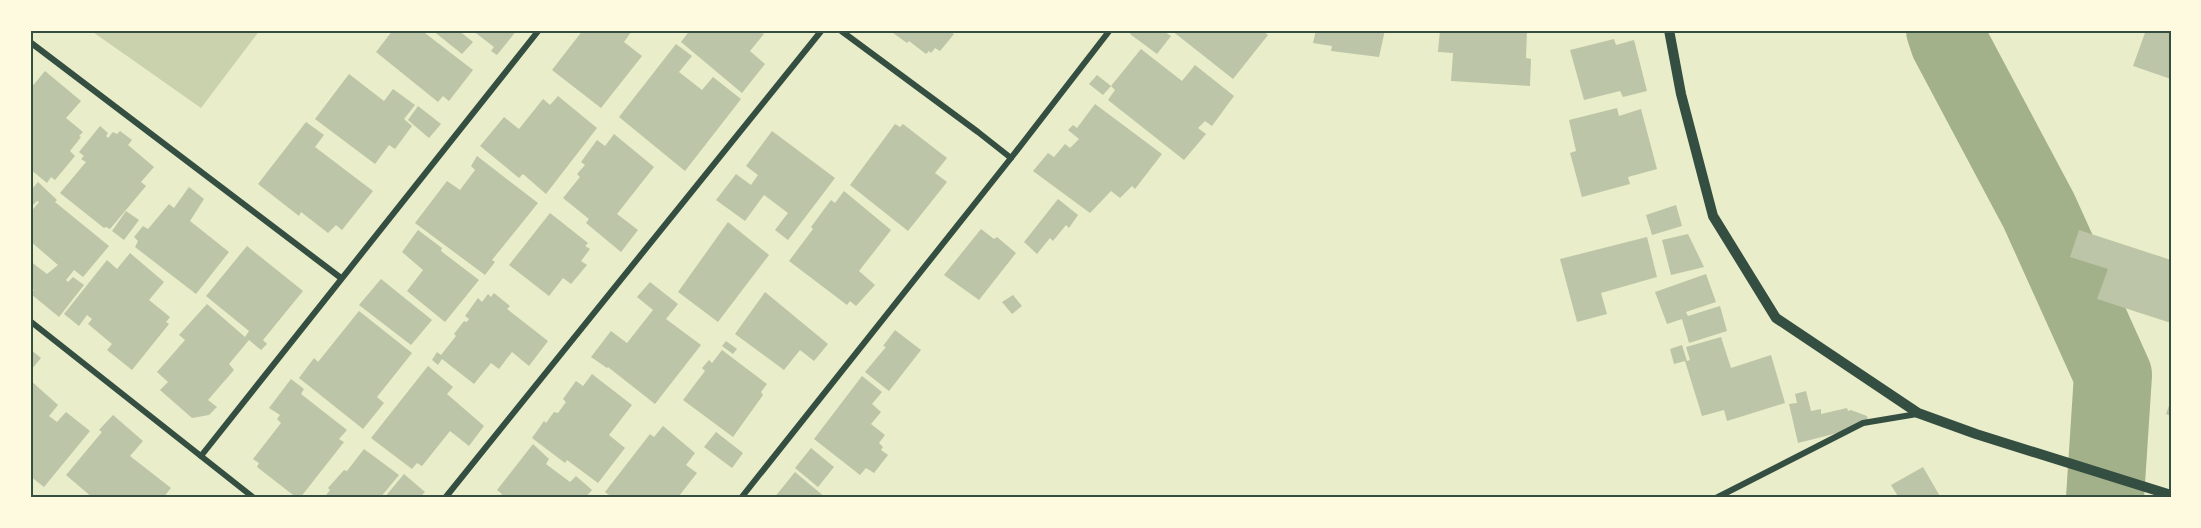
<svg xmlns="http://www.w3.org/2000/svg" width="2201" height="528" font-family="Literata,serif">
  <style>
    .green { fill: #cad2ad }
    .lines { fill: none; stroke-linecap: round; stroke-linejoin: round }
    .river { stroke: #a3b18a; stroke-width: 78 }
    .building { fill: #bcc5a7 }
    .minor { stroke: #344e41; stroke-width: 6 }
    .tertiary { stroke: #344e41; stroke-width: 10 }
    .neatline { fill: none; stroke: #344e41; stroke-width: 2 }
  </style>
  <rect width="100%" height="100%" fill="#e9edc9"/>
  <path class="green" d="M90 30H260L201 108Z"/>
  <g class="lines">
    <path class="river" d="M1945 30 1949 42 2039 211 2113 375 2105 498"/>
  </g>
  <g class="building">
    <path d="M393 30H421L473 70 449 101 443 96 438 102 376 52Z"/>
    <path d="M432 30H458L473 42 462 54Z"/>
    <path d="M472 30H517L497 55 491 51 494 47Z"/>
    <path d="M583 30 589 33 591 30H628L631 32 624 42 642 56 601 108 552 70Z"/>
    <path d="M690 30H756L764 34 750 51 765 64 742 93 681 42Z"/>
    <path d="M889 30H949L954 34 940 51 935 48 931 53 929 51 926 54 909 41 907 43Z"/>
    <path d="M1133 30H1162L1171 36 1157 54 1130 34Z"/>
    <path d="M1171 30H1262L1268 35 1233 79Z"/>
    <path d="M1316 30H1385L1379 57 1331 51 1332 46 1313 43Z"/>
    <path d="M1440 30H1527L1526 58 1531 59 1530 86 1451 81 1453 53 1438 52Z"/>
    <path d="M2146 30H2171V79L2133 66Z"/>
    <path d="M1614 39 1616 45 1634 40 1647 91 1623 97 1620 91 1584 100 1570 50Z"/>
    <path d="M676 44 692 56 679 72 702 90 713 77 741 99 685 171 619 117Z"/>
    <path d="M1141 49 1182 81 1195 65 1234 96 1212 126 1205 121 1198 128 1206 134 1184 160 1108 100 1115 90 1111 86 1103 95 1089 84 1097 75 1111 86Z"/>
    <path d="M45 71 81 101 66 118 83 132 79 136 81 137 70 151 75 156 55 180 51 177 47 183 30 169V89Z"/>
    <path d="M349 74 384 101 393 89 415 105 404 119 412 126 395 149 389 145 375 164 315 119Z"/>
    <path d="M558 96 597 128 546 194 523 174 519 178 480 146 504 117 519 129 543 99 550 105Z"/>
    <path d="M1095 104 1162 154 1135 189 1132 186 1120 198 1111 191 1090 213 1033 171 1048 153 1054 157 1065 144 1070 148 1079 139 1068 130 1073 125 1077 128Z"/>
    <path d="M418 106 441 124 429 138 408 120Z"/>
    <path d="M1617 108 1619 116 1641 109 1657 169 1628 177 1630 184 1582 197 1570 153 1576 151 1569 120Z"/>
    <path d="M306 122 324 135 315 147 373 191 342 230 336 225 328 233 301 212 299 216 258 184Z"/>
    <path d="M895 124 900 127 903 124 947 158 935 173 947 182 908 231 850 185Z"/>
    <path d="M100 126 108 133 106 136 108 138 113 132 117 134 120 131 132 140 128 145 154 167 141 182 146 186 110 229 106 227 104 228 60 193 86 162 81 159 84 156 79 152Z"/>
    <path d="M772 131 835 178 788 240 775 230 788 213 764 195 745 221 716 200 736 174 751 185 758 175 746 166Z"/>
    <path d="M614 134 654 167 617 214 638 230 621 252 586 223 589 219 563 198 580 177 577 174 585 165 581 162 597 140 605 146Z"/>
    <path d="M477 156 538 203 492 260 495 262 485 275 415 223 447 181 460 190 475 170 471 166Z"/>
    <path d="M38 182 57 200 55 202 109 246 83 277 74 270 66 280 68 282 73 277 84 285 59 317 31 294 34 290 30 287V261L47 274 58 265 30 241V213L39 202 37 201 30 208V188L32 189Z"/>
    <path d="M189 187 204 199 190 221 229 252 196 294 135 247 138 241 134 237 143 226 148 229 169 204 174 208Z"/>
    <path d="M844 191 891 230 859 271 875 285 856 306 850 301 847 305 789 261 813 229 811 227 831 200 835 203Z"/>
    <path d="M1058 199 1078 215 1069 228 1066 225 1053 241 1050 238 1037 254 1024 242Z"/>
    <path d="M1676 205 1682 226 1652 235 1646 215Z"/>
    <path d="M126 211 139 220 124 240 112 231Z"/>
    <path d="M550 213 588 243 585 246 590 249 581 261 587 265 571 284 563 278 549 296 509 265Z"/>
    <path d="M728 222 769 255 718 322 678 292Z"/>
    <path d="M981 229 994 239 997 237 1016 253 979 300 944 275Z"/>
    <path d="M418 230 442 248 441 251 479 280 445 322 407 291 423 270 402 252Z"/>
    <path d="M2079 230 2171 260V323L2097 299 2108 269 2070 257Z"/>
    <path d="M1688 234 1704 267 1671 275 1662 240Z"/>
    <path d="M1647 237 1657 277 1601 293 1607 314 1577 322 1560 259Z"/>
    <path d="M247 246 303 291 263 340 267 344 261 350 249 340 229 364 234 370 208 400 217 407 209 415 192 418 160 390 168 382 157 372 185 340 179 335 207 304 245 337 249 331 206 296Z"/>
    <path d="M130 253 164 282 149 300 170 317 166 322 169 324 132 370 107 350 112 344 88 324 92 319 87 315 79 326 64 314 107 260 117 269Z"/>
    <path d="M1706 274 1716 302 1686 312 1688 316 1720 306 1727 331 1689 343 1682 319 1667 324 1655 292Z"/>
    <path d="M381 279 432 320 411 345 359 305Z"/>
    <path d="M650 282 678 304 666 319 701 345 655 404 608 367 607 368 591 357 611 331 627 343 653 310 637 297Z"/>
    <path d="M765 292 828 344 814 361 800 350 784 370 735 334Z"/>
    <path d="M494 293 510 306 507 309 548 341 529 366 512 352 499 369 491 363 474 384 442 359 438 365 432 360 437 352 441 355 456 336 454 334 464 321 467 322 469 319 465 316 478 298 482 302 488 294 491 297Z"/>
    <path d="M1013 295 1022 306 1012 314 1002 302Z"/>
    <path d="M359 311 412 353 377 397 384 403 363 429 299 378 314 358 318 362Z"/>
    <path d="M895 330 921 350 889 391 865 372 886 347 883 346Z"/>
    <path d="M1721 337 1731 368 1771 355 1785 403 1727 421 1724 410 1702 416 1685 361 1674 364 1670 349 1682 345 1687 361 1690 360 1686 347Z"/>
    <path d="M726 341 737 349 733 354 722 346Z"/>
    <path d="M30 349 41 358 30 371Z"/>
    <path d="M722 350 767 384 761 392 763 395 733 437 683 400 705 371 702 368 709 360 712 363Z"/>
    <path d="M428 366 453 387 447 394 484 426 469 446 450 431 422 466 417 463 412 469 371 438Z"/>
    <path d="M592 374 632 405 609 435 625 448 598 483 567 460 565 463 532 438 544 421 546 423 554 412 558 413 566 402 563 399 576 381 583 386Z"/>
    <path d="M862 376 882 392 872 404 881 412 871 424 885 435 879 443 883 447 881 450 888 455 874 473 866 468 860 475 814 439Z"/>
    <path d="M291 379 304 389 301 394 347 430 339 439 344 442 300 498H297L257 467 259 463 253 459 281 423 277 419 280 415 269 408Z"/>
    <path d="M30 380 58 405 49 416 57 422 66 412 90 431 44 487 30 476Z"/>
    <path d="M1806 391 1811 411 1821 409V414L1847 408 1848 411 1851 410 1867 416 1869 425 1798 443 1789 404 1797 403 1795 394Z"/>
    <path d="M2171 400V416L2166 414Z"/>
    <path d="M113 415 143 441 130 456 171 488 163 498H93L66 475 102 432 99 430Z"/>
    <path d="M663 426 695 453 686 465 697 473 679 496 681 498H613L605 492 650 434 654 437Z"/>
    <path d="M716 432 743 453 732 468 704 447Z"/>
    <path d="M533 444 549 459 546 464 570 482 576 476 592 490 585 498H498L502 494 497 490Z"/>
    <path d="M811 448 834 467 818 487 795 468Z"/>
    <path d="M364 449 399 475 380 498H324L330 490 328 488 344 470 347 471Z"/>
    <path d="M1923 467 1941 498H1899L1891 485Z"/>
    <path d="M795 472 826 498H774Z"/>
    <path d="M404 474 425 492 419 498H384Z"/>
  </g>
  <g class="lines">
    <g class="minor">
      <path d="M840 30 978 132 1011 158"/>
      <path d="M30 42 341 278"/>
      <path d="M30 321 254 498"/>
      <path d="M201 456 539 30"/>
      <path d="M445 498 822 30"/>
      <path d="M741 498 1011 158 1110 30"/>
      <path d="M1716 498 1863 423 1917 414"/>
    </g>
    <path class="tertiary" d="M1669 30 1681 94 1713 216 1776 318 1918 413 1976 434 2171 495"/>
  </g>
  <rect width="2201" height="528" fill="none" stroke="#fefae0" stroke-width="63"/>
  <rect x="32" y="32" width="2138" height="464" class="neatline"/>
</svg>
